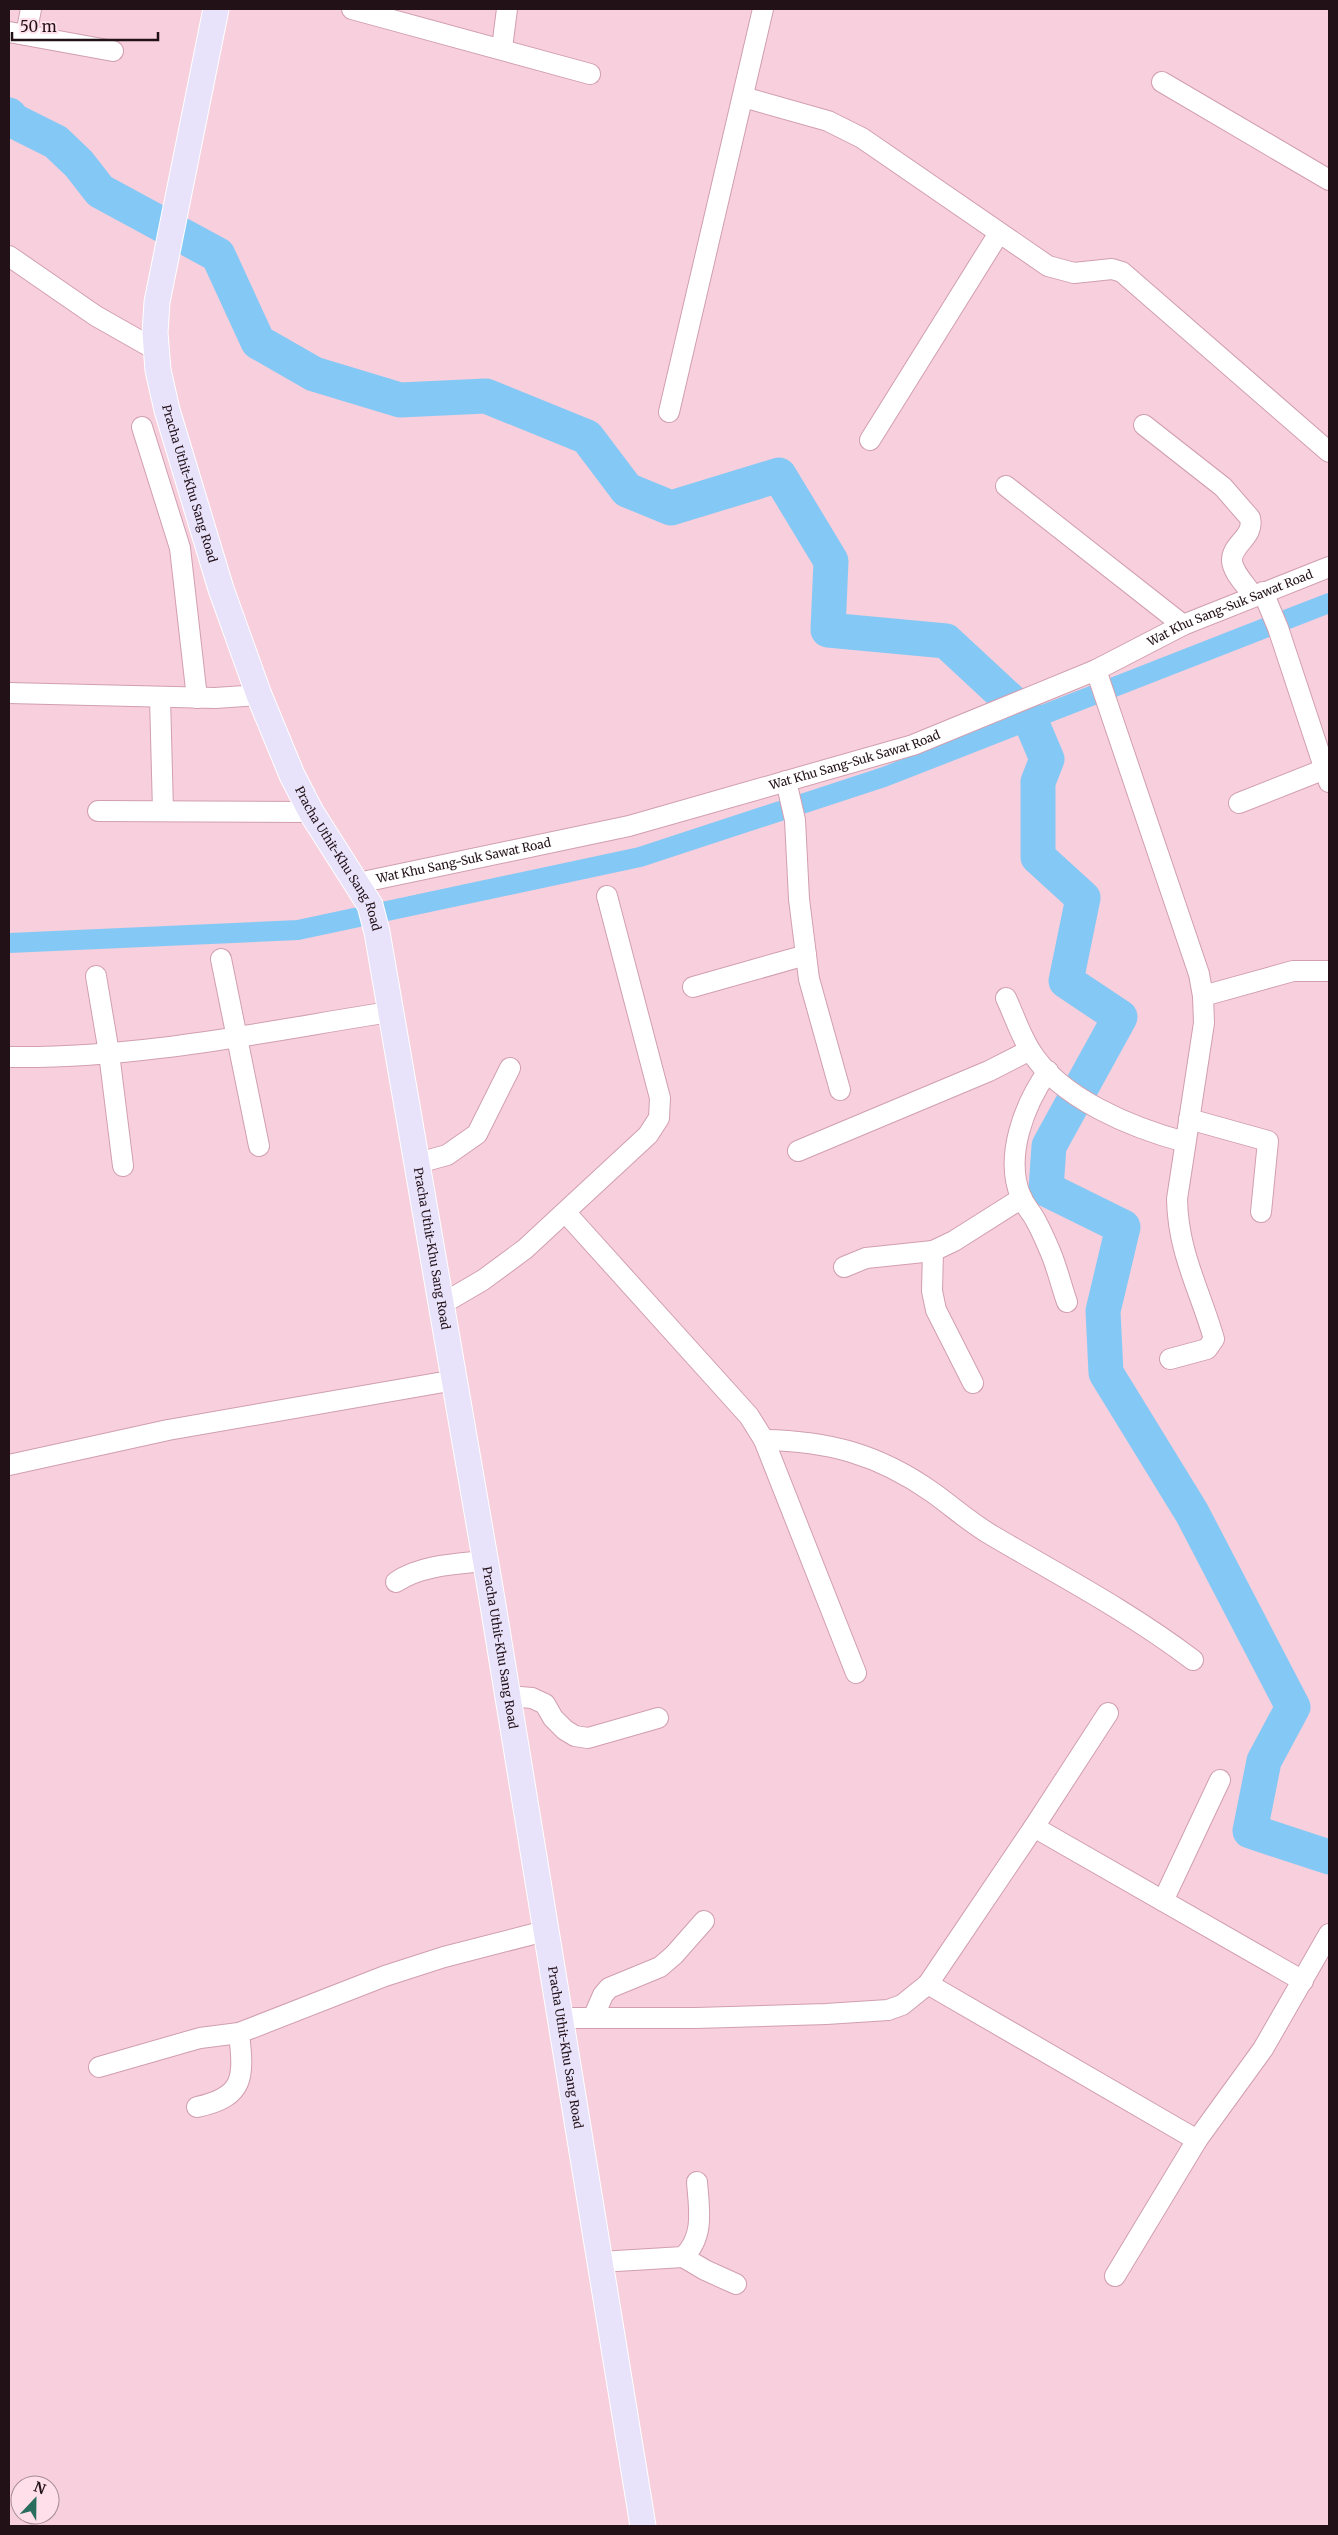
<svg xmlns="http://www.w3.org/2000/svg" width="1338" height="2535" font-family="Merriweather,serif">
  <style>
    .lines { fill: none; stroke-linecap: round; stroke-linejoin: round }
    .canal { stroke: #84c9f5; stroke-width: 20 }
    .river { stroke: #84c9f5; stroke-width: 35 }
    .minor-casing { stroke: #d19faf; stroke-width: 22 }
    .major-casing { stroke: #fff; stroke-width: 27 }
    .minor { stroke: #fff; stroke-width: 20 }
    .major { stroke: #e8e2fb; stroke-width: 25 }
    .labels { text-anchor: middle; stroke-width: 5; stroke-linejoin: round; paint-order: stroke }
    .street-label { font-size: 12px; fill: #221117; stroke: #ffdfe9 }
  </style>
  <rect width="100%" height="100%" fill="#f8cfdc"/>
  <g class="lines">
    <path class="canal" d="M9 943 298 930 640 857 884 777 1329 603"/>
    <path class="river" d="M9 115 14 121 56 142 79 164 100 191 218 255 258 342 314 374 400 400 486 396 587 437 627 490 671 508 779 475 831 561 828 630 946 641 1030 719 1047 759 1038 782V857L1083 898 1066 981 1120 1017 1049 1146 1046 1189 1123 1227 1103 1311 1106 1373 1192 1513 1293 1707 1264 1761 1250 1831 1329 1857"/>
    <defs>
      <g id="minor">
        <path d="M352 9 590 74"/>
        <path d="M9 32 113 51"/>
        <path d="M26 35 31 9"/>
        <path d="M502 48 507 9"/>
        <path d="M1162 82 1329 180"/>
        <path d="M743 97 828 121 862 138 1048 266 1074 273 1112 269 1122 272 1329 452"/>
        <path d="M9 256 96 316 156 350"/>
        <path d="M669 412 763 9"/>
        <path d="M1144 425 1223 487 1250 518C1255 537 1231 544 1232 561 1233 573 1247 586 1253 596"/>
        <path d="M142 427 180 548 197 698"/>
        <path d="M870 440 999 233"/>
        <path d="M1006 486 1183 625"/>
        <path d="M1263 592 1278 628 1329 782"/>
        <path d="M1096 670 1199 974 1203 996 1204 1023 1177 1199C1178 1253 1200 1290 1214 1339L1207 1349 1170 1359"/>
        <path d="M9 693 215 698 259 695"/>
        <path d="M160 697 163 811"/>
        <path d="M786 781 795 820 799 899 809 979 840 1090"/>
        <path d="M1239 803 1325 769"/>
        <path d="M98 811 311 812"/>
        <path id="s1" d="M358 883 629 826 913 745 1096 670 1183 625 1329 567"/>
        <path d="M221 959 259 1146"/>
        <path d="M96 976 109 1053 123 1166"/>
        <path d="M693 987 806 955"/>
        <path d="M1203 996 1293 971H1329"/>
        <path d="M1006 998C1014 1015 1020 1034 1030 1050 1060 1099 1133 1128 1185 1142"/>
        <path d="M9 1057C137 1059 263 1032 389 1012"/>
        <path d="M1048 1071C1024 1105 1004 1157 1021 1197 1025 1206 1033 1214 1037 1223 1042 1232 1046 1242 1050 1251 1057 1267 1061 1285 1067 1302"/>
        <path d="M1189 1119 1268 1141 1261 1212"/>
        <path d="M798 1151 989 1071 1030 1050"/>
        <path d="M418 1163 447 1155 477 1134 510 1068"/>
        <path d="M566 1213 749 1416 764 1440 856 1673"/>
        <path d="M844 1267 866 1258 933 1251"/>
        <path d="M442 1304 483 1280 525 1249 648 1135 659 1118 660 1098 607 896"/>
        <path d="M973 1383 936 1310 932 1291 933 1251 954 1241 1022 1198"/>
        <path d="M764 1440C828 1441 878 1454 932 1492 952 1506 970 1523 993 1536 1061 1576 1130 1612 1193 1660"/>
        <path d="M9 1465 168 1430 455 1380"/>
        <path d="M396 1582C421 1565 456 1564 486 1561"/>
        <path d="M508 1696 532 1698 545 1704 553 1718 565 1730 575 1736 588 1738 658 1718"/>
        <path d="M1034 1827 1303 1981"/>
        <path d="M1163 1901 1220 1780"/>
        <path d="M928 1984 1197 2140"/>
        <path d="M559 2018H696L826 2014 888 2010 902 2005 928 1984 1034 1827 1108 1713"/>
        <path d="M593 2018 603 1995 609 1988 660 1967 674 1955 704 1921"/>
        <path d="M99 2067 200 2038 239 2033 385 1976 444 1957 545 1931"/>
        <path d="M197 2107C245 2097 244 2077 239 2033"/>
        <path d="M683 2257 705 2270 736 2284"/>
        <path d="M600 2262 683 2257C705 2237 699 2208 697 2182"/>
        <path d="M1115 2276 1197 2140 1263 2049 1329 1934"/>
      </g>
      <g id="major">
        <path id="s2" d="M216 9 157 302 155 333 158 370 167 410 221 589 259 695 292 775 311 812 370 905 377 932 491 1593 643 2526"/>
      </g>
    </defs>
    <use href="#minor" class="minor-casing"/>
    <use href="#major" class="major-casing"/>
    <use href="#minor" class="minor"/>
    <use href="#major" class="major"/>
  </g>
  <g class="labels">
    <g class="street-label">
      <text dy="4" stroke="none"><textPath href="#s2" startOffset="485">Pracha Uthit-Khu Sang Road</textPath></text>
      <text dy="4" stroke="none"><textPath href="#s1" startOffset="918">Wat Khu Sang-Suk Sawat Road</textPath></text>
      <text dy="4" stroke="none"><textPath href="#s1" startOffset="512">Wat Khu Sang-Suk Sawat Road</textPath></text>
      <text dy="4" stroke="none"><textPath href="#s2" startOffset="890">Pracha Uthit-Khu Sang Road</textPath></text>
      <text dy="4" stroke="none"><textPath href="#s1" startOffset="108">Wat Khu Sang-Suk Sawat Road</textPath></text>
      <text dy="4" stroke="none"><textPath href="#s2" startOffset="1295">Pracha Uthit-Khu Sang Road</textPath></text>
      <text dy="4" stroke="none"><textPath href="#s2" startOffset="1700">Pracha Uthit-Khu Sang Road</textPath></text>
      <text dy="4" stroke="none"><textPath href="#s2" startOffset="2105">Pracha Uthit-Khu Sang Road</textPath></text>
    </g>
  </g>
  <rect width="1338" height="2535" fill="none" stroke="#221117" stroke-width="20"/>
  <g transform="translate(35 2500) rotate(22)"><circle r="24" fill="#ffdfe9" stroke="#a78d95"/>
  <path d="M0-4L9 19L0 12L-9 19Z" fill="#296d5f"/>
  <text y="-8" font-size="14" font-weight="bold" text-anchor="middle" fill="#221117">N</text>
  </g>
  <path d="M12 32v8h146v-8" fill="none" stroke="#221117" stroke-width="2.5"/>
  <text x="20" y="32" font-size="15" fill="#221117" stroke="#ffdfe9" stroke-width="4" paint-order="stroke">50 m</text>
</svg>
